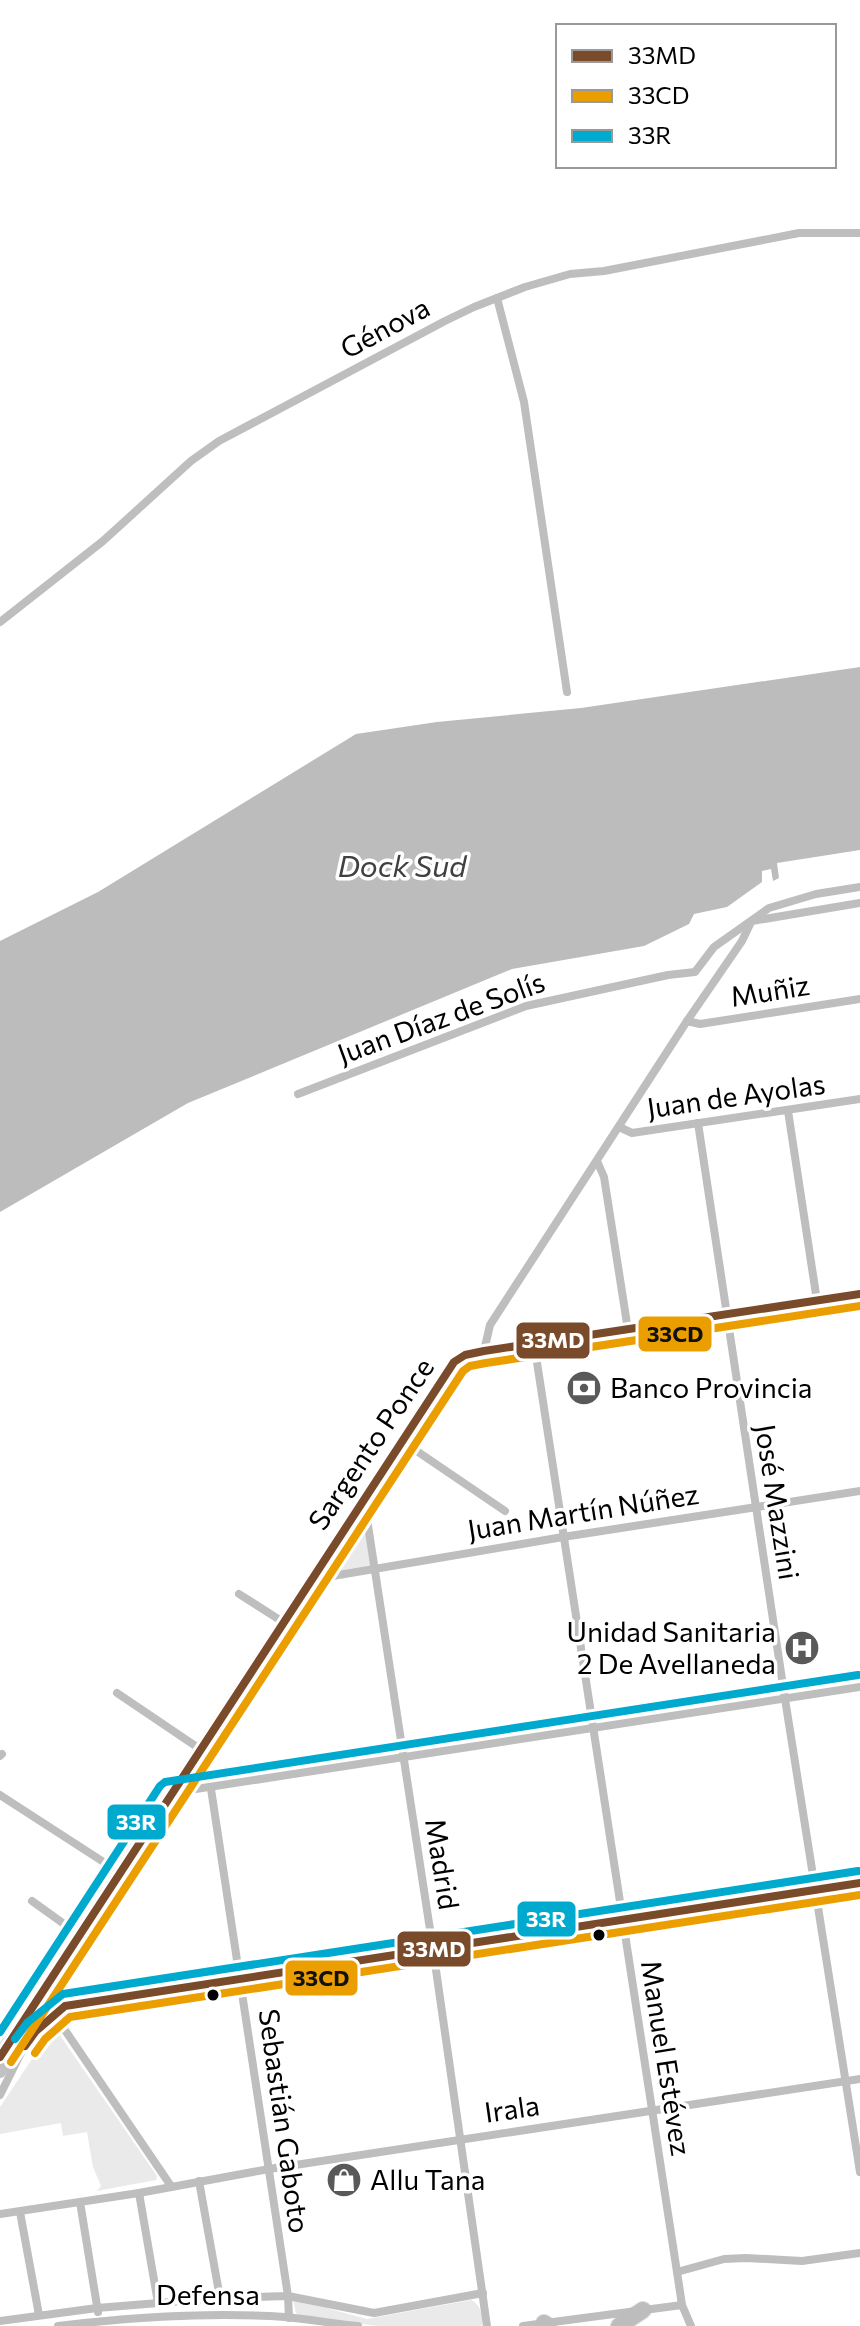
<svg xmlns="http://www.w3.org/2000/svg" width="860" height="2326" font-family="Commissioner,sans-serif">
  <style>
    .green { fill: #eaeaea }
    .water { fill: #bcbcbc }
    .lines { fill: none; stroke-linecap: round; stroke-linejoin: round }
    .motorway-casing { stroke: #dbdbdb; stroke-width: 18 }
    .minor { stroke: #bebebe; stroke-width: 8 }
    .secondary { stroke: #c1c1c1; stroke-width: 12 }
    .motorway { stroke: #bdbdbd; stroke-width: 16 }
    .bus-1-casing { stroke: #fff; stroke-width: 14 }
    .bus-2-casing { stroke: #fff; stroke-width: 14 }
    .bus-3-casing { stroke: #fff; stroke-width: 14 }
    .bus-1 { stroke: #7a4b2a; stroke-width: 8 }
    .bus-2 { stroke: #eb9e00; stroke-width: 8 }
    .bus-3 { stroke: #00a9ce; stroke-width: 8 }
    .bus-dot { fill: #000; stroke: #fff; stroke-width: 3 }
    .labels { text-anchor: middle; stroke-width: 7; stroke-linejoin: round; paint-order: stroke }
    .street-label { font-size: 28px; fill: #000; stroke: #fff }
    .poi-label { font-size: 28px; fill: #000; stroke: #fff; text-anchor: start }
    .water-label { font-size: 30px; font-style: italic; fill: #404040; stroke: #fff }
    .line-badge { stroke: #fff; stroke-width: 3 }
    .badge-label { font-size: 22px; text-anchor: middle; font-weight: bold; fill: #fff }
    .pale-badge-label { font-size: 22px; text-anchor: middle; font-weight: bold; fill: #111 }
  </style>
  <rect width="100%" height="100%" fill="#fff"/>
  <g class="green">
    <path d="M358 1507 365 1514 374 1568 327 1577 314 1573Z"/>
    <path d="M53 2032 59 2034 157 2176 156 2180 97 2191 101 2186 93 2167 87 2132 63 2136 61 2123 0 2134V2107L48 2035Z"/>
    <path d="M293 2299 367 2319 471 2300C480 2303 484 2318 482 2326H380L303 2318 296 2313Z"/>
  </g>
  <path class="water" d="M860 667V850L777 863 779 878 773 881 771 869 762 871V882L727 907 694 914 689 924 644 946 512 969 188 1103 0 1212V941L98 892 356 734 437 722 581 708Z"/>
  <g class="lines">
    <defs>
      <g id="motorway">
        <path d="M544 2323 548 2326"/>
        <path d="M619 2326 643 2310"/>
      </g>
    </defs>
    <use href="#motorway" class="motorway-casing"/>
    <g class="minor">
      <path d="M497 298 524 402 567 692"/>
      <path d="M0 622 103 541 191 461 219 441 445 321 474 307 525 287 570 274 604 271 799 233H860"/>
      <path d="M752 921 860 903"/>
      <path d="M687 1021 700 1024 860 999"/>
      <path d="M298 1094 526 1006 668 975 695 972 714 947 769 908 816 894 860 887"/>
      <path d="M788 1111 817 1301"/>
      <path d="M698 1123 785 1699 860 2172"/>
      <path d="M619 1127 632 1133 860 1099"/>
      <path d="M597 1161 604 1177 628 1330"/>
      <path d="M534 1343 677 2272 682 2305 691 2326"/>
      <path d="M484 1351 490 1325 687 1021 742 941 751 922"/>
      <path d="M402 1441 505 1511"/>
      <path d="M358 1507 367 1519 433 1949 487 2326"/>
      <path d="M314 1573 327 1577 563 1537 860 1491"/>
      <path d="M239 1594 283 1622"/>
      <path d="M117 1693 200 1749"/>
      <path d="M0 1756 2 1754"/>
      <path d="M211 1789 288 2296 289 2318"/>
      <path d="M170 1793 860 1687"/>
      <path d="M0 1795 119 1872"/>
      <path d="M32 1901 78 1934"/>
      <path d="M54 2014 171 2186"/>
      <path d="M0 2095 21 2053"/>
      <path d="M199 2181 220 2298"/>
      <path d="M139 2193 158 2303"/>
      <path d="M80 2202 98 2312"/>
      <path d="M20 2212 39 2315"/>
      <path d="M0 2214 139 2193 269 2169 860 2079"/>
      <path d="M677 2272 724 2259 746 2258 802 2261 860 2253"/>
      <path d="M0 2321 97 2308 220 2298 288 2296 374 2313 483 2293"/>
      <path d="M58 2326C133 2317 209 2312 285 2317 310 2319 334 2324 358 2326"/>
      <path d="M523 2326 682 2305"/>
    </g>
    <g class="secondary">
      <path d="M44 1987C46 1998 54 2004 65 2006"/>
      <path d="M0 2057 6 2045 454 1362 465 1355 484 1351 860 1294"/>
      <path d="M0 2072 36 2031 65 2006 860 1883"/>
    </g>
    <use href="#motorway" class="motorway"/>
    <defs>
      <g id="bus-1">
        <path d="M25 2046 36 2031 65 2006 860 1883"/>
        <path d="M0 2057 454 1362 465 1355 484 1351 860 1294"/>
      </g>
      <g id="bus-2">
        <path d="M35 2053 45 2039 70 2017 860 1895"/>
        <path d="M11 2062 463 1371 470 1366 486 1363 860 1306"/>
      </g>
      <g id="bus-3">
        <path d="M0 2032 160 1786 165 1782 858 1675"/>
        <path d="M15 2039 28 2022 63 1994 858 1871"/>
      </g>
    </defs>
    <use href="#bus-1" class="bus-1-casing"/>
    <use href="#bus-2" class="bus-2-casing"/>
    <use href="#bus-3" class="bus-3-casing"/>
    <use href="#bus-1" class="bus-1"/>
    <use href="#bus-2" class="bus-2"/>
    <use href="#bus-3" class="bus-3"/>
  </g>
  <defs>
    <symbol id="bank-disc" viewBox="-11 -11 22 22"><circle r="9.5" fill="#595959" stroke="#fff"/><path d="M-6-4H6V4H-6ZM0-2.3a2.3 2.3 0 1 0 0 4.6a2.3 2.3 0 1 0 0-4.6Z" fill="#fff"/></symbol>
    <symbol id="hospital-disc" viewBox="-11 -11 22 22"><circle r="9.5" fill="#595959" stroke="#fff"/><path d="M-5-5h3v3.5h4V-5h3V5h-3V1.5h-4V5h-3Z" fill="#fff"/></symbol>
    <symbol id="shop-disc" viewBox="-11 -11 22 22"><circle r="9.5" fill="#595959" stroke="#fff"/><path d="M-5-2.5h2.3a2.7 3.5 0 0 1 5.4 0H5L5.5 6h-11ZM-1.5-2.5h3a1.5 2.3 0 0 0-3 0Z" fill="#fff"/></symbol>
  </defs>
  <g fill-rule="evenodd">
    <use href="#bank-disc" x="564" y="1368" width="40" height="40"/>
    <use href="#hospital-disc" x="782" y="1628" width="40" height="40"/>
    <use href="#shop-disc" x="324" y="2160" width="40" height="40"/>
  </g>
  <g class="bus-dot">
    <circle cx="599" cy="1935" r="7"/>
    <circle cx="213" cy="1995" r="7"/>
  </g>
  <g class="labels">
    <g class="street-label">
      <text transform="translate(385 328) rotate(-28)" y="10">Génova</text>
      <text transform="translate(770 991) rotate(-9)" y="10">Muñiz</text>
      <text transform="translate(441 1018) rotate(-20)" y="10">Juan Díaz de Solís</text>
      <text transform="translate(736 1096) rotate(-8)" y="10">Juan de Ayolas</text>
      <text transform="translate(371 1444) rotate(-56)" y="10">Sargento Ponce</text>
      <text transform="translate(777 1502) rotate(81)" y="10">José Mazzini</text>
      <text transform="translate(583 1512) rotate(-9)" y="10">Juan Martín Núñez</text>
      <text transform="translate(442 1864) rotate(81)" y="10">Madrid</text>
      <text transform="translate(666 2058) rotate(81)" y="10">Manuel Estévez</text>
      <text transform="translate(512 2109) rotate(-8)" y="10">Irala</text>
      <text transform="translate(284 2121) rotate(82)" y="10">Sebastián Gaboto</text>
      <text x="208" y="2305">Defensa</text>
    </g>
    <g class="poi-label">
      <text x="610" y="1398">Banco Provincia</text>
      <text x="776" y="1642" text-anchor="end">Unidad Sanitaria<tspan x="776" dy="32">2 De Avellaneda</tspan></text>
      <text x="370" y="2190">Allu Tana</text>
    </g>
    <g class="water-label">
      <text x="402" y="877">Dock Sud</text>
    </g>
  </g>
  <g class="line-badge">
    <rect x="637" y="1315" width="76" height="38" rx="8" fill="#eb9e00"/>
    <rect x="515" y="1321" width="76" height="39" rx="8" fill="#7a4b2a"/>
    <rect x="106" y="1803" width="61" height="38" rx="8" fill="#00a9ce"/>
    <rect x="516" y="1900" width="61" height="38" rx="8" fill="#00a9ce"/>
    <rect x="396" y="1930" width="76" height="38" rx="8" fill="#7a4b2a"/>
    <rect x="284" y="1959" width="75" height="38" rx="8" fill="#eb9e00"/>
  </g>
  <g class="badge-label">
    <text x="553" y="1348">33MD</text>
    <text x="136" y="1830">33R</text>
    <text x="546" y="1927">33R</text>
    <text x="434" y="1957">33MD</text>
  </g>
  <g class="pale-badge-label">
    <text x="675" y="1342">33CD</text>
    <text x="321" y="1986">33CD</text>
  </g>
  <rect x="556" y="24" width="280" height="144" fill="#ffffff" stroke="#999999" stroke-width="2"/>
  <rect x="572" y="50" width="40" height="12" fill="#7a4b2a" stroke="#999999" stroke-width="2"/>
  <text x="628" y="64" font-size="24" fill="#000000">33MD</text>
  <rect x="572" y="90" width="40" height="12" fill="#eb9e00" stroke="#999999" stroke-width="2"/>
  <text x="628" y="104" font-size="24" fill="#000000">33CD</text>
  <rect x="572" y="130" width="40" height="12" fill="#00a9ce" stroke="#999999" stroke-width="2"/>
  <text x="628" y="144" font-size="24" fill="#000000">33R</text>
</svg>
